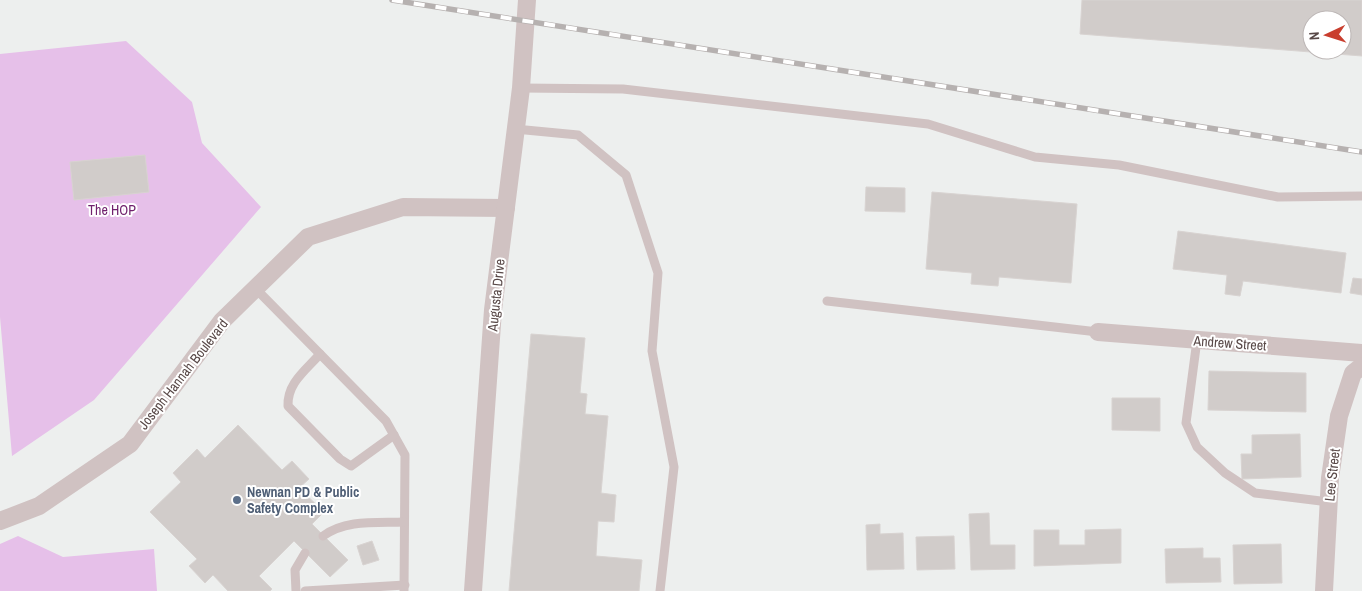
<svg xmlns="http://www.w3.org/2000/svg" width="1362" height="591" font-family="'Archivo Narrow',sans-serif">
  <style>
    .green { fill: #e6c0e9 }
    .building { fill: #d1ccca; stroke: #d8d3d1; fill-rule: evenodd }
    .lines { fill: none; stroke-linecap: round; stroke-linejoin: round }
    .lane { stroke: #d0c2c2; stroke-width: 9 }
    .street { stroke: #d0c2c2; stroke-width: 18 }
    .rail-casing { stroke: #b6b1b0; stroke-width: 5.5 }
    .rail { stroke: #fff; stroke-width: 4; stroke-dasharray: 11; stroke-linecap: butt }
    .service-dot { fill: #5c6f8a; stroke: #fff; stroke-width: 2 }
    .labels { text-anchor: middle; stroke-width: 4; stroke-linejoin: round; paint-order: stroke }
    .park-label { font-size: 14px; fill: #70216d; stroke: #fff }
    .street-label { font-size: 14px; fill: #584847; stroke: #fff }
    .service-label { font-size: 14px; font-weight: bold; fill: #4e5e75; stroke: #fff; text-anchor: start }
  </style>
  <rect width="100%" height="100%" fill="#edefee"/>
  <g class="green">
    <path d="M126 41 192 102 202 143 261 207 94 400 12 456 0 317V54Z"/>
    <path d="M18 536 63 557 154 549 157 591H0V544Z"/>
  </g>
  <g class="building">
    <path d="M1082 0H1362V56L1080 34ZM1312 20H1342V50H1312Z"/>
    <path d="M145 155 149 192 74 200 70 162Z"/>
    <path d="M866 187 905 188V212L865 211Z"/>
    <path d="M932 192 1077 204 1071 283 999 277 998 286 971 284 972 273 926 269Z"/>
    <path d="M1178 231 1346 253 1341 293 1243 281 1240 296 1225 294 1227 275 1173 269Z"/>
    <path d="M1353 278 1362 279V295L1350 293Z"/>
    <path d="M531 334 585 338 580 393 587 394 585 414 608 416 601 493 616 495 614 522 598 521 596 556 642 560 639 591H509Z"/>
    <path d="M1209 371 1306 373V412L1208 410Z"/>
    <path d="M1112 398H1160V431L1112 430Z"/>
    <path d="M238 425 282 470 292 461 309 479 299 488 324 512 312 524 348 560 330 577 294 541 259 576 272 589 270 591H228L213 575 205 583 189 566 197 559 150 512 181 482 173 473 197 449 205 458Z"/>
    <path d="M1300 434 1301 477 1242 479 1241 454H1252V435Z"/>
    <path d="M989 513 990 545H1015V569L971 570 969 514Z"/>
    <path d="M880 524V534L903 533 904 569 867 570 866 525Z"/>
    <path d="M1121 529V563L1034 566V530H1059V545H1085V530Z"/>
    <path d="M954 536 955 569 917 570 916 537Z"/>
    <path d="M372 541 379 560 363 565 357 546Z"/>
    <path d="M1281 544 1282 583 1234 584 1233 545Z"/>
    <path d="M1203 548V558H1220L1221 582 1166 583 1165 549Z"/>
  </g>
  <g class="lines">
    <g class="lane">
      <path d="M521 88 623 89 928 124 1035 157 1119 165 1278 197 1362 196"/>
      <path d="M515 129 578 135 626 175 658 273 652 351 674 467 660 591"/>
      <path d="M256 289 386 421 405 455 404 591"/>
      <path d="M827 301 1098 332"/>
      <path d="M1197 340 1186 423 1197 447 1225 473 1255 493 1329 502"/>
      <path d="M320 354C306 370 287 383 288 406L340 459 351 466 394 435"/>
      <path d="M323 536C346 519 377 523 404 522"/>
      <path d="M296 591 295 570 305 553"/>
      <path d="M305 591 405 585"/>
    </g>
    <g class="street">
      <path d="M1098 332 1362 353"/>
      <path d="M0 521 39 506 130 444 222 321 308 237 403 207 506 208"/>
      <path d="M473 591 493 310 521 88 527 0"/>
      <path d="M1324 591 1330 478 1339 416 1353 373 1362 366"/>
    </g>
    <defs>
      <path id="rail" d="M392 0 1362 152"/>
    </defs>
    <use href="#rail" class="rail-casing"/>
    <use href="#rail" class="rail"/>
  </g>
  <circle class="service-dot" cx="237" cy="500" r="5"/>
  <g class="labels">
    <g class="park-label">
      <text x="112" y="215">The HOP</text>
    </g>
    <g class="street-label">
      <text transform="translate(496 295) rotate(-84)" y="5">Augusta Drive</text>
      <text transform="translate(1230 343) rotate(4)" y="5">Andrew Street</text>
      <text transform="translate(183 374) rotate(-52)" y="5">Joseph Hannah Boulevard</text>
      <text transform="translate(1332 475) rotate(-84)" y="5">Lee Street</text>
    </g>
    <g class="service-label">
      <text x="247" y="497">Newnan PD &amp; Public<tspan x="247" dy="16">Safety Complex</tspan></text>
    </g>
  </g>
  <g transform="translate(1327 35) rotate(266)"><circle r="24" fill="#ffffff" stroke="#bcb6b5"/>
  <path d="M0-4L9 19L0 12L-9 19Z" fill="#c93e2e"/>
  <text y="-8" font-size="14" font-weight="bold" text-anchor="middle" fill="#584847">N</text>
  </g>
</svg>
